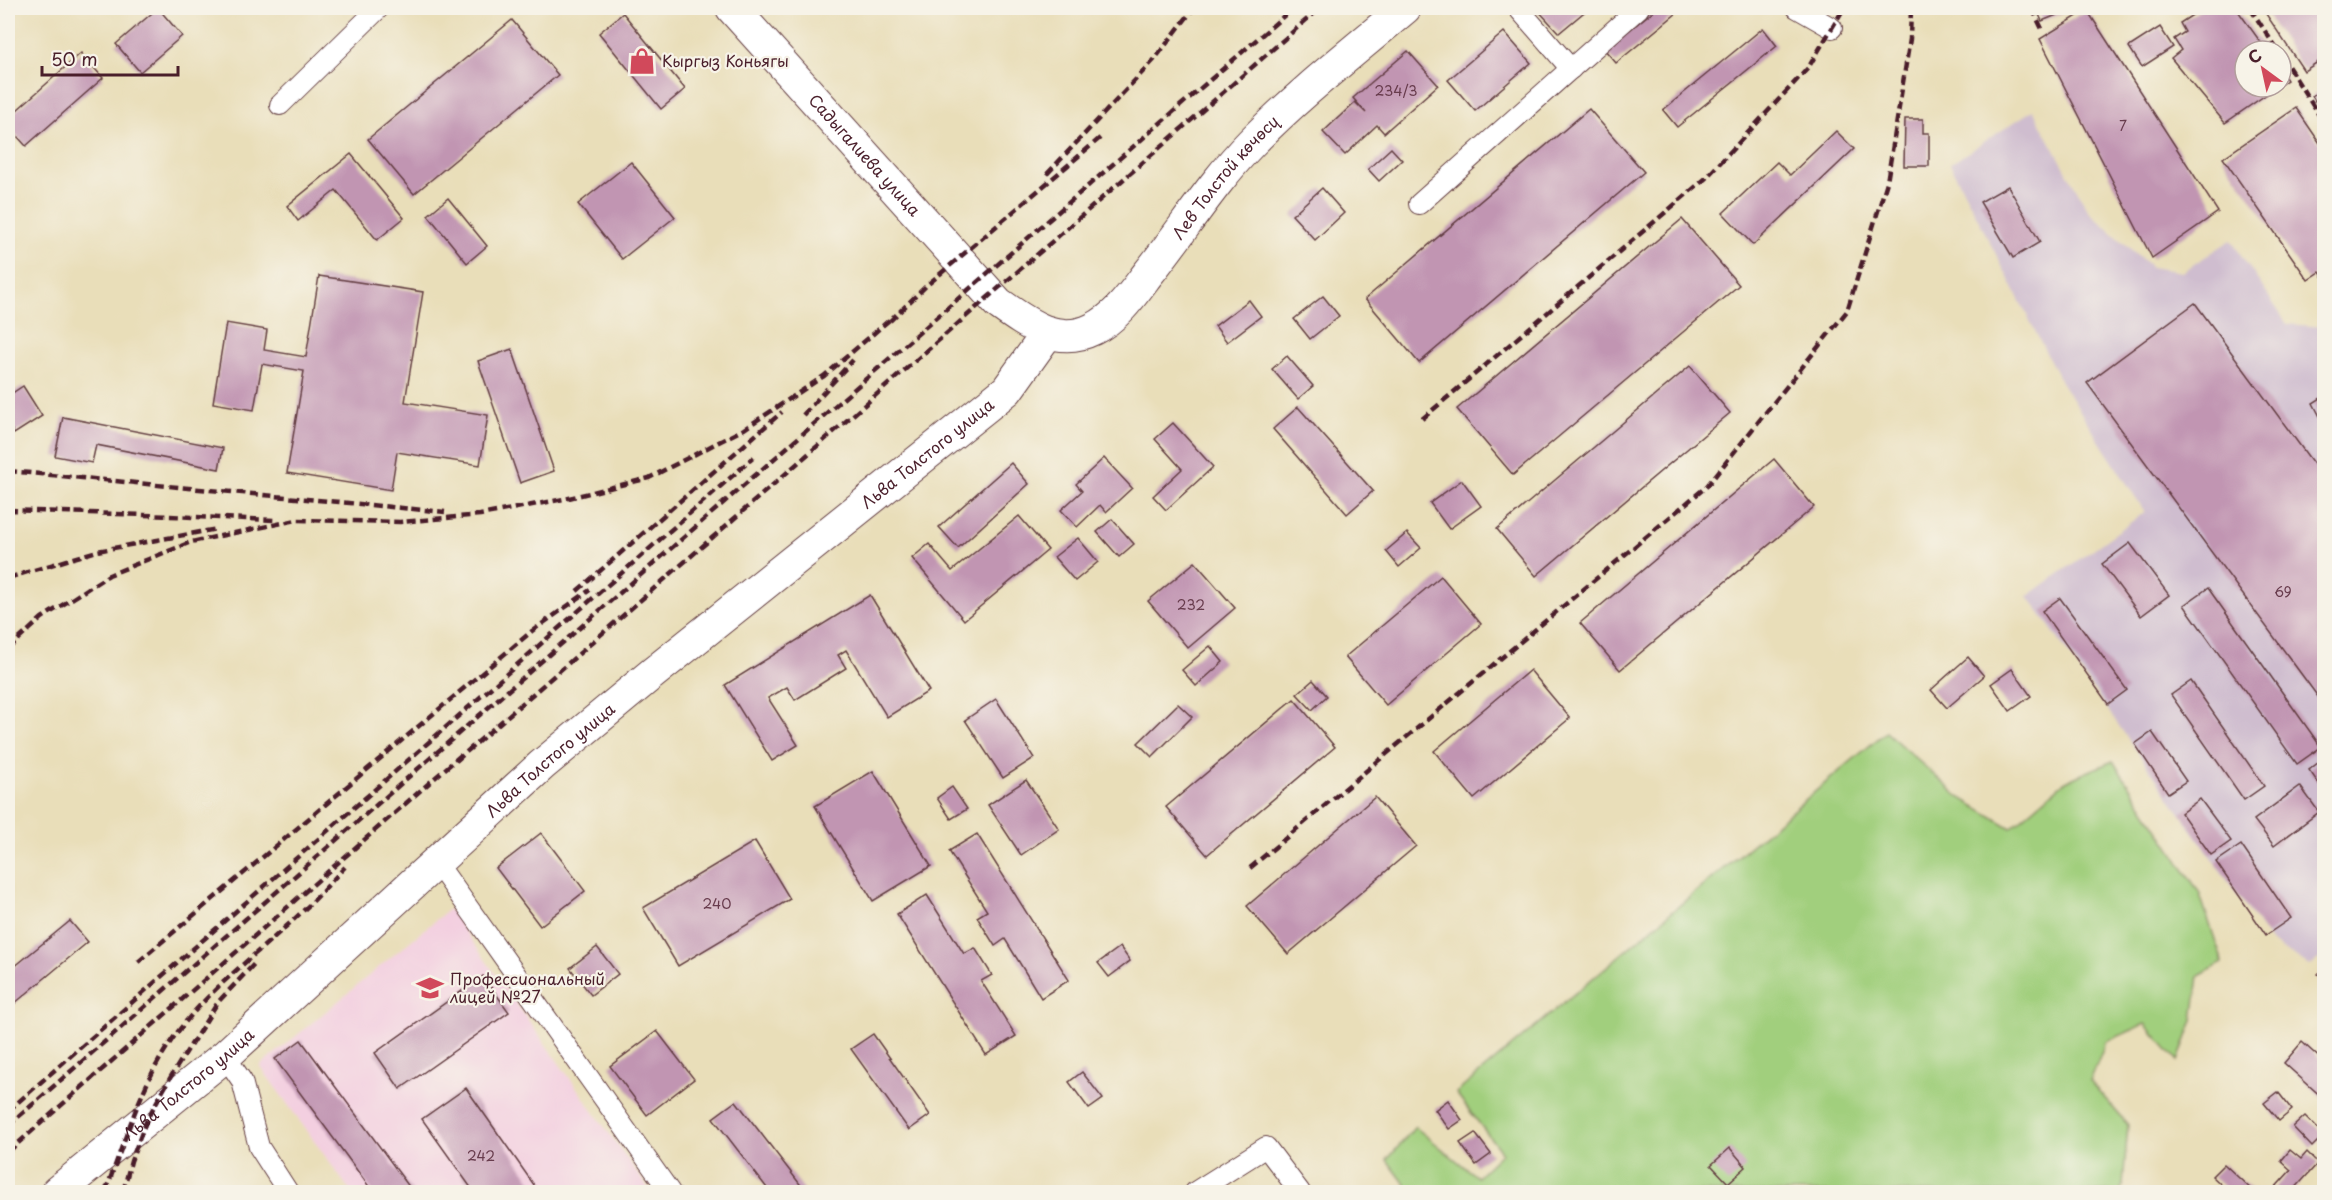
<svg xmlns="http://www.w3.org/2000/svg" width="2332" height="1200" font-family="'Playpen Sans',sans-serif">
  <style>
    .built { fill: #f3cfe0 }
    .industrial { fill: #cfbdcf }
    .green { fill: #a1cf7d; stroke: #767754; stroke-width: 1.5 }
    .building { fill: #c195b2 }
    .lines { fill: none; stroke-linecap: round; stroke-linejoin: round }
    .street-casing { stroke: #623c40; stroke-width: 22 }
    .primary-casing { stroke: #623c40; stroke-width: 34 }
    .street { stroke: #fff; stroke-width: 20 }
    .primary { stroke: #fff; stroke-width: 32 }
    .rail { stroke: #4a1f2b; stroke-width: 4.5; stroke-dasharray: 9 4.5; stroke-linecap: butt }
    .labels { text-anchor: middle; stroke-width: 4.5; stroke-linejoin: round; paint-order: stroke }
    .number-label { font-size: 14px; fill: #683c4d }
    .poi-label { font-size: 16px; fill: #4a1f2b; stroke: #f7f3e8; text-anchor: start }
    .street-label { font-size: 16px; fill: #4a1f2b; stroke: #f7f3e8 }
  </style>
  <rect width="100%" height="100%" fill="#f7f3e8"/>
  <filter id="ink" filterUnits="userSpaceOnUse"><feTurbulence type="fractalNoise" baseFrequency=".0167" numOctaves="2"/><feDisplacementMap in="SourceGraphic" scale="12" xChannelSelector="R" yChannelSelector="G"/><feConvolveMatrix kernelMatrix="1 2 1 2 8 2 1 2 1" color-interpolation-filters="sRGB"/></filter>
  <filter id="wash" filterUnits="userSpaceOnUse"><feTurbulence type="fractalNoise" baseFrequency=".008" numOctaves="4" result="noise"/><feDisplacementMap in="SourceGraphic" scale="24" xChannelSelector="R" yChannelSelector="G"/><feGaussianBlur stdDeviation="1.35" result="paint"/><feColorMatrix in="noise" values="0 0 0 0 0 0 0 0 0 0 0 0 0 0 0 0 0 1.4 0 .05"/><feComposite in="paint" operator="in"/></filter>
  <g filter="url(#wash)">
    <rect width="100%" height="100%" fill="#e9deb9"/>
    <path class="built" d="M449 909 651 1192H351L260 1066Z"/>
    <path class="industrial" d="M2033 110 2089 212 2151 267 2182 272 2231 240 2287 324 2324 327V956L2309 966 2269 940 2028 596 2145 512 2060 380 1950 164Z"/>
    <path class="green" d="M1886 732 1959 797 2011 828 2066 781 2113 761 2199 892 2223 963 2199 976 2193 1020 2178 1061 2145 1024 2106 1042 2090 1081 2128 1125 2123 1184 2119 1192H1411L1387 1160 1415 1127 1477 1177 1502 1153 1456 1093Z"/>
    <g id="blocks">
      <g class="building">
        <path d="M158 8 182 36 140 72 116 44Z"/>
        <path d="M1536 8H1589L1559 33Z"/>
        <path d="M1657 8H1683L1616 63 1605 50Z"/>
        <path d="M2036 8H2074L2042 21Z"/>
        <path d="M2203 8H2223L2225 10 2228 8H2236L2267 51H2245V87H2277L2225 123 2171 58 2181 50 2174 39 2185 32 2180 23Z"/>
        <path d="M2262 8H2324V58L2304 71Z"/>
        <path d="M2087 10 2218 212 2152 258 2040 39Z"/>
        <path d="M623 13 685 89 661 109 599 33Z"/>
        <path d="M512 20 558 75 414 194 368 139Z"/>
        <path d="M2160 27 2173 47 2142 67 2129 47Z"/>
        <path d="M1763 28 1777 46 1677 127 1663 110Z"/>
        <path d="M1504 32 1531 63 1475 111 1448 80Z"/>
        <path d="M1408 51 1438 85 1384 133 1377 125 1345 155 1323 132 1355 102 1366 113 1353 98Z"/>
        <path d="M81 53 103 78 26 146 8 126V118Z"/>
        <path d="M2281 71 2287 80 2281 84Z"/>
        <path d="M2324 88V115L2312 96Z"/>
        <path d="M2296 108 2324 149V278L2320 272 2308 280 2223 158Z"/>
        <path d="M1589 109 1644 172 1419 363 1365 299Z"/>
        <path d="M1905 119H1923V133H1929V166H1904Z"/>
        <path d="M1836 131 1854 149 1753 245 1723 213 1777 162 1790 175Z"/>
        <path d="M1391 148 1402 160 1379 181 1368 169Z"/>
        <path d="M351 154 404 218 377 240 336 190 298 221 287 206Z"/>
        <path d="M631 162 675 217 622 259 578 204Z"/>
        <path d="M2008 186 2040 242 2013 258 1980 202Z"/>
        <path d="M1322 188 1344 213 1315 240 1292 215Z"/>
        <path d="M448 198 487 246 467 263 428 215Z"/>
        <path d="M1682 219 1739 285 1513 475 1457 409Z"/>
        <path d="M319 276 423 292 405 402 488 415 480 465 397 452 391 490 287 473 304 371 262 364 254 410 213 403 226 323 267 330 264 350 306 357Z"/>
        <path d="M1323 296 1339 316 1310 339 1294 319Z"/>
        <path d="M1249 300 1261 316 1227 342 1215 326Z"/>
        <path d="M2195 303 2324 478V705L2087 383Z"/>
        <path d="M512 349 554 471 520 483 478 361Z"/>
        <path d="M1287 356 1313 386 1298 399 1272 369Z"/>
        <path d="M1690 366 1730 413 1536 576 1497 529Z"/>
        <path d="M23 386 42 416 14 434 8 423V396Z"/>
        <path d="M2324 396V424L2313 403Z"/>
        <path d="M1298 407 1373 491 1347 514 1273 429Z"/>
        <path d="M63 417 223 448 219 469 96 445 92 463 55 456Z"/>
        <path d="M1173 423 1213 467 1166 510 1153 496 1182 469 1155 439Z"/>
        <path d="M1104 458 1132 488 1106 512 1100 505 1077 527 1061 510 1082 491 1076 484Z"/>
        <path d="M1774 459 1814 507 1620 670 1580 623Z"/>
        <path d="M1011 463 1029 484 958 548 939 527Z"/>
        <path d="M1462 480 1481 506 1449 529 1430 503Z"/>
        <path d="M1019 516 1048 550 964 620 912 558 929 544 952 571Z"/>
        <path d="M1112 519 1134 544 1119 557 1097 532Z"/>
        <path d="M1407 533 1421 548 1399 567 1386 551Z"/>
        <path d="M1078 538 1098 562 1075 581 1054 557Z"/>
        <path d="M2130 543 2169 595 2141 616 2102 564Z"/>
        <path d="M1195 562 1235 608 1188 648 1148 601Z"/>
        <path d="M1441 576 1481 624 1386 705 1345 657Z"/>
        <path d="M2208 588 2321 747 2297 764 2184 605Z"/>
        <path d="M870 595 929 691 887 717 846 650 838 655 846 668 795 700 787 687 768 698 798 745 772 761 725 685Z"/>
        <path d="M2060 598 2127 690 2108 704 2042 611Z"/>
        <path d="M1210 646 1223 662 1196 686 1182 670Z"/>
        <path d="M1968 657 1984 676 1947 708 1931 690Z"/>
        <path d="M2012 669 2031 696 2010 711 1991 684Z"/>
        <path d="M1530 670 1570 718 1474 799 1434 751Z"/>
        <path d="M1313 680 1327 696 1312 710 1297 694Z"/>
        <path d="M2191 681 2264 786 2244 800 2171 695Z"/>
        <path d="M996 699 1034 758 1003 778 965 720Z"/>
        <path d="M1294 699 1335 747 1207 855 1166 807Z"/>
        <path d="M1178 704 1192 717 1152 757 1138 743Z"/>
        <path d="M2152 732 2186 781 2168 793 2135 744Z"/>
        <path d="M2324 758V791L2309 770Z"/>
        <path d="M873 771 931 866 873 901 815 806Z"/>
        <path d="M1026 780 1059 829 1021 855 988 805Z"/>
        <path d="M2300 786 2319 812 2274 846 2254 820Z"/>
        <path d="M952 787 967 809 951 819 937 798Z"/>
        <path d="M1375 797 1416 846 1288 954 1247 906Z"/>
        <path d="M2200 799 2231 841 2211 855 2181 813Z"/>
        <path d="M541 833 585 891 540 926 496 868Z"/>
        <path d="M977 834 1069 980 1041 998 1005 939 995 946 977 917 987 911 949 851Z"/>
        <path d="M755 841 790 899 678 966 643 908Z"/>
        <path d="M2241 845 2291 918 2266 935 2216 862Z"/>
        <path d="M927 895 964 954 975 948 992 975 981 981 1016 1036 986 1055 897 914Z"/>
        <path d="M70 921 88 942 8 1009V972Z"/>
        <path d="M597 947 618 974 591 995 570 968Z"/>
        <path d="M1120 947 1130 961 1109 977 1098 963Z"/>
        <path d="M2324 968V980L2318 974Z"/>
        <path d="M483 976 509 1012 400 1089 375 1053Z"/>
        <path d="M657 1031 694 1079 647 1115 610 1066Z"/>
        <path d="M873 1034 930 1115 909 1130 851 1049Z"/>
        <path d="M301 1040 413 1192H373L275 1059Z"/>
        <path d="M2302 1042 2324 1062V1099L2284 1063Z"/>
        <path d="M1082 1072 1103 1099 1089 1109 1069 1082Z"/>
        <path d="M466 1088 539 1192H474L422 1119Z"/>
        <path d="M2278 1092 2292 1110 2279 1121 2264 1103Z"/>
        <path d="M1448 1100 1462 1120 1449 1129 1435 1110Z"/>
        <path d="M736 1101 806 1192H770L713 1118Z"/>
        <path d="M2305 1116 2324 1135 2312 1147 2293 1127Z"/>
        <path d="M1475 1133 1491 1154 1476 1165 1460 1143Z"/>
        <path d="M1730 1148 1746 1167 1728 1183 1711 1165Z"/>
        <path d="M2290 1150 2301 1159 2307 1152 2318 1163 2292 1192H2273L2272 1191 2291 1170 2281 1161Z"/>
        <path d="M2224 1164 2254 1192H2229L2212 1176Z"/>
      </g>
    </g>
  </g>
  <g filter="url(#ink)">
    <use href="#blocks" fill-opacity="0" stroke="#623c40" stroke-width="1.5"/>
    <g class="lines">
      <defs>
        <g id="street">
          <path d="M1518 8 1571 69"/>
          <path d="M1797 8 1832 28"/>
          <path d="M280 105 379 8"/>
          <path d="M1419 204 1639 8"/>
          <path d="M436 862 670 1192"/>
          <path d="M225 1056 242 1081 259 1147 288 1192"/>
          <path d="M1195 1192 1266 1147 1300 1192"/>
        </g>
        <g id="primary">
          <path id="s1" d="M732 8 998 303C1026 323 1057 347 1093 329 1116 318 1132 295 1147 275 1182 232 1212 183 1251 143 1299 94 1353 52 1405 8"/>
          <path id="s2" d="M57 1192 225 1056 542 765 653 673 1007 390 1047 334"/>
        </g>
      </defs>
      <use href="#street" class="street-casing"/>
      <use href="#primary" class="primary-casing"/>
      <use href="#street" class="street"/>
      <use href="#primary" class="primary"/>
      <g class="rail">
        <path d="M2032 8 2043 31"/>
        <path d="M2250 8 2278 51"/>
        <path d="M2281 55 2324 123"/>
        <path d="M1047 174 1154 60 1194 8"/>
        <path d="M890 321 926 286 1100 138"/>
        <path d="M803 415 853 360"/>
        <path d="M1422 419 1706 178 1808 68 1844 8"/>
        <path d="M8 471 445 512"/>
        <path d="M8 510 276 520"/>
        <path d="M8 578 97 551 217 529"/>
        <path d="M577 591 782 412"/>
        <path d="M8 649 42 618 109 575 191 542 297 520 400 522 480 515 569 498 649 478 744 429 824 376 894 316"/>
        <path d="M456 761 1320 8"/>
        <path d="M1250 868 1707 486 1847 311 1887 182 1910 39 1911 8"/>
        <path d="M138 962 532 631 590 590"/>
        <path d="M8 1111 754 457"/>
        <path d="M8 1126C436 753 864 380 1293 8"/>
        <path d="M8 1152 461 755"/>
        <path d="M105 1192C123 1147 136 1100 161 1057 197 995 257 956 307 907 320 895 332 880 345 867"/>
        <path d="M123 1192 131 1161 147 1119 173 1073 218 1002 256 962"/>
      </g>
    </g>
  </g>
  <defs>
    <symbol id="shop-bare" viewBox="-9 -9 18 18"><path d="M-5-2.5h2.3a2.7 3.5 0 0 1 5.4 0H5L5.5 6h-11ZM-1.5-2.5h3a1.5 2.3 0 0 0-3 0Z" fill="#d1495b" stroke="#f7f3e8" stroke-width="2.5" paint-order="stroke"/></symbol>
    <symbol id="university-bare" viewBox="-9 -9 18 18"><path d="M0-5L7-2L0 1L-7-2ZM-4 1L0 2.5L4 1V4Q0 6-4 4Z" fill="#d1495b" stroke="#f7f3e8" stroke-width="2.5" paint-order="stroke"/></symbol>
  </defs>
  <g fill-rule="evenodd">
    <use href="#shop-bare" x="623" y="42" width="38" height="38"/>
    <use href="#university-bare" x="411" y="969" width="38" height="38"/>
  </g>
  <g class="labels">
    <g class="number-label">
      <text x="1396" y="96">234/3</text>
      <text x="2123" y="131">7</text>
      <text x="2283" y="597">69</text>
      <text x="1191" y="610">232</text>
      <text x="717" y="909">240</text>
      <text x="481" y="1161">242</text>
    </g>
    <g class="poi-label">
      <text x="662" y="67">Кыргыз Коньягы</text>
      <text x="450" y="985">Профессиональный<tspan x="450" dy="18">лицей №27</tspan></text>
    </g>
    <g class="street-label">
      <text dy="6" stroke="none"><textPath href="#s1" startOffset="198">Садыгалиева улица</textPath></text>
      <text dy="6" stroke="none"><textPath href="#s1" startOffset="704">Лев Толстой көчөсү</textPath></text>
      <text dy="6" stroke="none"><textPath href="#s2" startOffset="1142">Льва Толстого улица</textPath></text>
      <text dy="6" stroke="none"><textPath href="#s2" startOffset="656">Льва Толстого улица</textPath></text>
      <text dy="6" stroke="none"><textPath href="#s2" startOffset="170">Льва Толстого улица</textPath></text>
    </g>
  </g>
  <rect width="2332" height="1200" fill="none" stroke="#f7f3e8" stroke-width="30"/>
  <g transform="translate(2263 69) rotate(327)"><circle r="28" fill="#f7f3e8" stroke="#b29e9c" stroke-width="1.5"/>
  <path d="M0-4.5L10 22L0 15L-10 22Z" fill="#d1495b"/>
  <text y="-9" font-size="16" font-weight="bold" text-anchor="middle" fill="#4a1f2b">С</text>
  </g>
  <path d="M42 66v9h136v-9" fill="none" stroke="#4a1f2b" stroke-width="3"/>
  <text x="51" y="66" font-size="18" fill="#4a1f2b" stroke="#f7f3e8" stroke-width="4.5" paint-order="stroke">50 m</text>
</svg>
